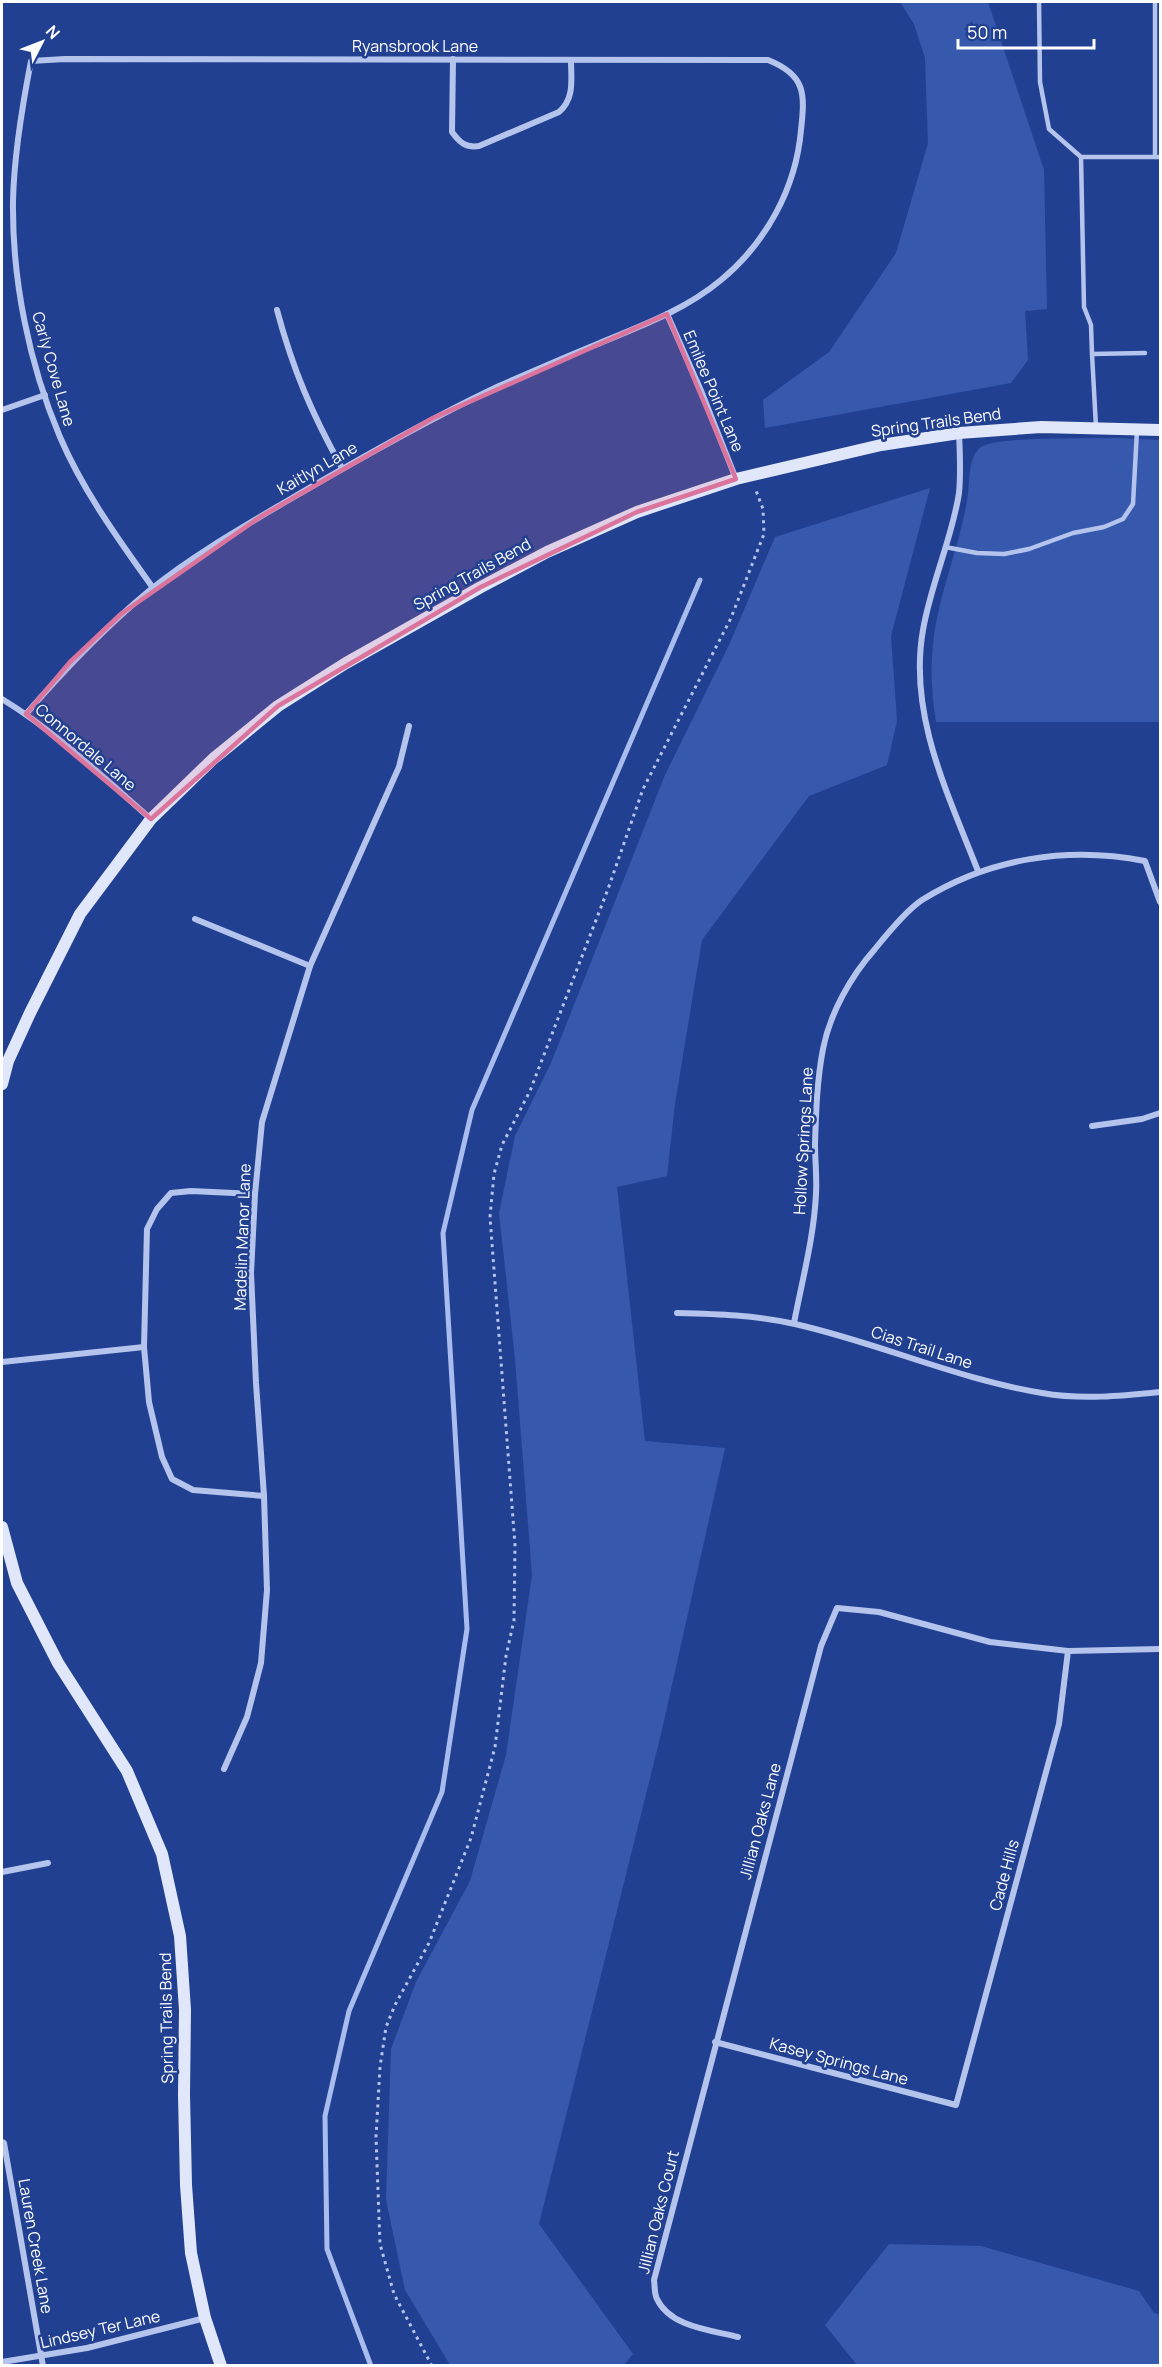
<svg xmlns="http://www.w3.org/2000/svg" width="1162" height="2367" font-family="Manrope,sans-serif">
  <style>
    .green { fill: #3659ae }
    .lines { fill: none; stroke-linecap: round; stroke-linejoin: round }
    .stream { stroke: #a8bdee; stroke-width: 5 }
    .path { stroke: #b4c4ed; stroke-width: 3; stroke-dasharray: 3 4.5; stroke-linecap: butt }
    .lane { stroke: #b4c4ed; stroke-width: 4.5 }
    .street { stroke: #b4c4ed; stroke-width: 6 }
    .secondary { stroke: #e0e7fa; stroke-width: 12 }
    .marked { fill: #da749d; fill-opacity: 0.2; stroke: #da749d; stroke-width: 4.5; stroke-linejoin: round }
    .labels { text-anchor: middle; stroke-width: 5; stroke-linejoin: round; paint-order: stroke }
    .street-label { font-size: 16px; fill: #fff; stroke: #224091 }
  </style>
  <rect width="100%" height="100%" fill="#224091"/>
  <g class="green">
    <path d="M900 2H988L1044 170 1047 309 1025 311 1028 360 1011 383 765 428 763 400 829 352 896 253 928 143 925 58 914 24Z"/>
    <path d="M1117 438 1160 440V722H936C932 696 930 671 933 645 938 593 961 545 968 494 970 479 968 457 981 447 996 436 1093 439 1117 438Z"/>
    <path d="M930 488 891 636 897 721 887 765 809 796 702 940 675 1104 667 1176 617 1187 645 1441 725 1448 661 1734 539 2224 633 2354 624 2365H450L405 2290 386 2200 391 2049 416 1982 470 1881 506 1755 532 1575 515 1359 499 1213 515 1136 551 1063 665 775 729 645 775 537Z"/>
    <path d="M889 2244 981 2246 1139 2291 1154 2313 1160 2315V2365H857L825 2325Z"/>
  </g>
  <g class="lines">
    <path class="stream" d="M371 2366 327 2249 325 2116 349 2011 442 1792 467 1629 443 1233 472 1110 700 580"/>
    <path class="path" d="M432 2366 394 2294 380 2244 376 2137 380 2067 386 2027 395 2005 429 1943 471 1838 495 1747 506 1656 514 1620 515 1545 490 1217 494 1174 502 1145 530 1091 608 889 643 789 731 618 764 534 763 509 755 488"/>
    <g class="lane">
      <path d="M1039 2 1040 82 1049 129 1081 157H1160"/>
      <path d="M1081 157 1084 307 1091 325 1092 354"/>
      <path d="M1155 157V2"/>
      <path d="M1096 427 1092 354 1145 353"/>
      <path d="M945 547 977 553 1004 554 1029 549 1073 533 1104 527 1123 519 1133 504 1137 430"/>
    </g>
    <g class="street">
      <path d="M453 59 452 132C460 143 466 148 479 146L559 112C575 98 571 79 571 60"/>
      <path d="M277 310C293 370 312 414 342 468"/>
      <path d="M667 314 702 393 736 479"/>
      <path d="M2 410 45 395"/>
      <path d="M959 433C960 453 961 473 959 493 952 539 931 583 923 630 908 714 948 794 978 871"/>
      <path d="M2 699C56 732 103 777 151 819"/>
      <path d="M26 714C65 669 104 628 150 590 192 556 241 528 287 501 357 460 427 420 499 386 531 372 563 358 595 345 638 327 684 311 721 280 766 243 796 188 801 130 805 94 806 75 768 60L65 59 31 61C22 107 14 155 13 201 12 280 29 364 60 437 83 491 119 540 153 588"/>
      <path d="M195 919 310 966"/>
      <path d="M1092 1126 1142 1119 1160 1113"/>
      <path d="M255 1194 191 1191 171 1193 157 1209 147 1229 144 1347 149 1402 162 1457 172 1479 193 1490 264 1496"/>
      <path d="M677 1313C716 1314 756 1315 795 1324 879 1343 957 1379 1042 1393 1081 1400 1121 1396 1160 1392"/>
      <path d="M794 1323C802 1281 814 1237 816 1194 817 1177 815 1160 815 1144 816 1112 817 1080 823 1049 830 1013 851 976 875 949 887 934 907 910 922 900 989 858 1068 846 1145 861L1160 902"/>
      <path d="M2 1362 144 1347"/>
      <path d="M224 1769 247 1717 261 1663 267 1590 264 1496 256 1383 251 1273 255 1194 262 1122 310 966 399 767 409 726"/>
      <path d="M2 1872 48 1863"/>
      <path d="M715 2042 956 2105 1059 1724 1068 1651"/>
      <path d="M2 2142 4 2143 43 2366"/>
      <path d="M738 2337C711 2330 670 2327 657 2299 654 2293 655 2286 654 2280L821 1646 837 1608 879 1612 990 1642 1068 1651 1160 1649"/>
      <path d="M2 2362 87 2348 205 2318"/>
    </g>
    <g class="secondary">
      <path d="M2 1084 8 1061 30 1013 80 914 151 819 213 759 278 706 346 663 481 587 547 552 637 512 736 479 881 445 959 433 1041 427 1160 430"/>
      <path d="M2 1527 17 1583 58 1663 127 1771 162 1854 180 1936 185 2010 184 2095 186 2185 191 2253 205 2318 221 2366"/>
    </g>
  </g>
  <path class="marked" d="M667 314 736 479 637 512 481 587 278 706 151 819 26 714 70 662 121 614 260 517 433 418Z"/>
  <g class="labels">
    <g class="street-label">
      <text x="415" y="52">Ryansbrook Lane</text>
      <text transform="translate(54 369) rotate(74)" y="6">Carly Cove Lane</text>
      <text transform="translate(714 391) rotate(67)" y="6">Emilee Point Lane</text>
      <text transform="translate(936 422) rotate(-8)" y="6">Spring Trails Bend</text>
      <text transform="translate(317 468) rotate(-30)" y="6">Kaitlyn Lane</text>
      <text transform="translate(472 574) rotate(-29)" y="6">Spring Trails Bend</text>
      <text transform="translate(86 747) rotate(40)" y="6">Connordale Lane</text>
      <text transform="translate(803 1141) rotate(-87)" y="6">Hollow Springs Lane</text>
      <text transform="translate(242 1237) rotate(-88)" y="6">Madelin Manor Lane</text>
      <text transform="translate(922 1347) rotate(18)" y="6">Cias Trail Lane</text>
      <text transform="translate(760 1821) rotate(-75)" y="6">Jillian Oaks Lane</text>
      <text transform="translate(1004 1875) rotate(-75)" y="6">Cade Hills</text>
      <text transform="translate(166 2018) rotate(-91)" y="6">Spring Trails Bend</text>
      <text transform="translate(839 2061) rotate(15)" y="6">Kasey Springs Lane</text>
      <text transform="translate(658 2212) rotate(-76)" y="6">Jillian Oaks Court</text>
      <text transform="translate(36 2246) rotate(80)" y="6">Lauren Creek Lane</text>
      <text transform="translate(100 2329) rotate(-13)" y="6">Lindsey Ter Lane</text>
    </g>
  </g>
  <rect width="1162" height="2367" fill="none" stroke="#ffffff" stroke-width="6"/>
  <g transform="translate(42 42) rotate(48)" stroke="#224091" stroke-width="4.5" paint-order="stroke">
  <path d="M0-4.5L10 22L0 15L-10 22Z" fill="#ffffff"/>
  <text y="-9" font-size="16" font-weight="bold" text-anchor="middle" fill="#ffffff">N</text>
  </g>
  <path d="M958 39v9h136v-9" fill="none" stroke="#ffffff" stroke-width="3"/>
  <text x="967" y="39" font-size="18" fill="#ffffff" stroke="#224091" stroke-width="4.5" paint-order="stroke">50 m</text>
</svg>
